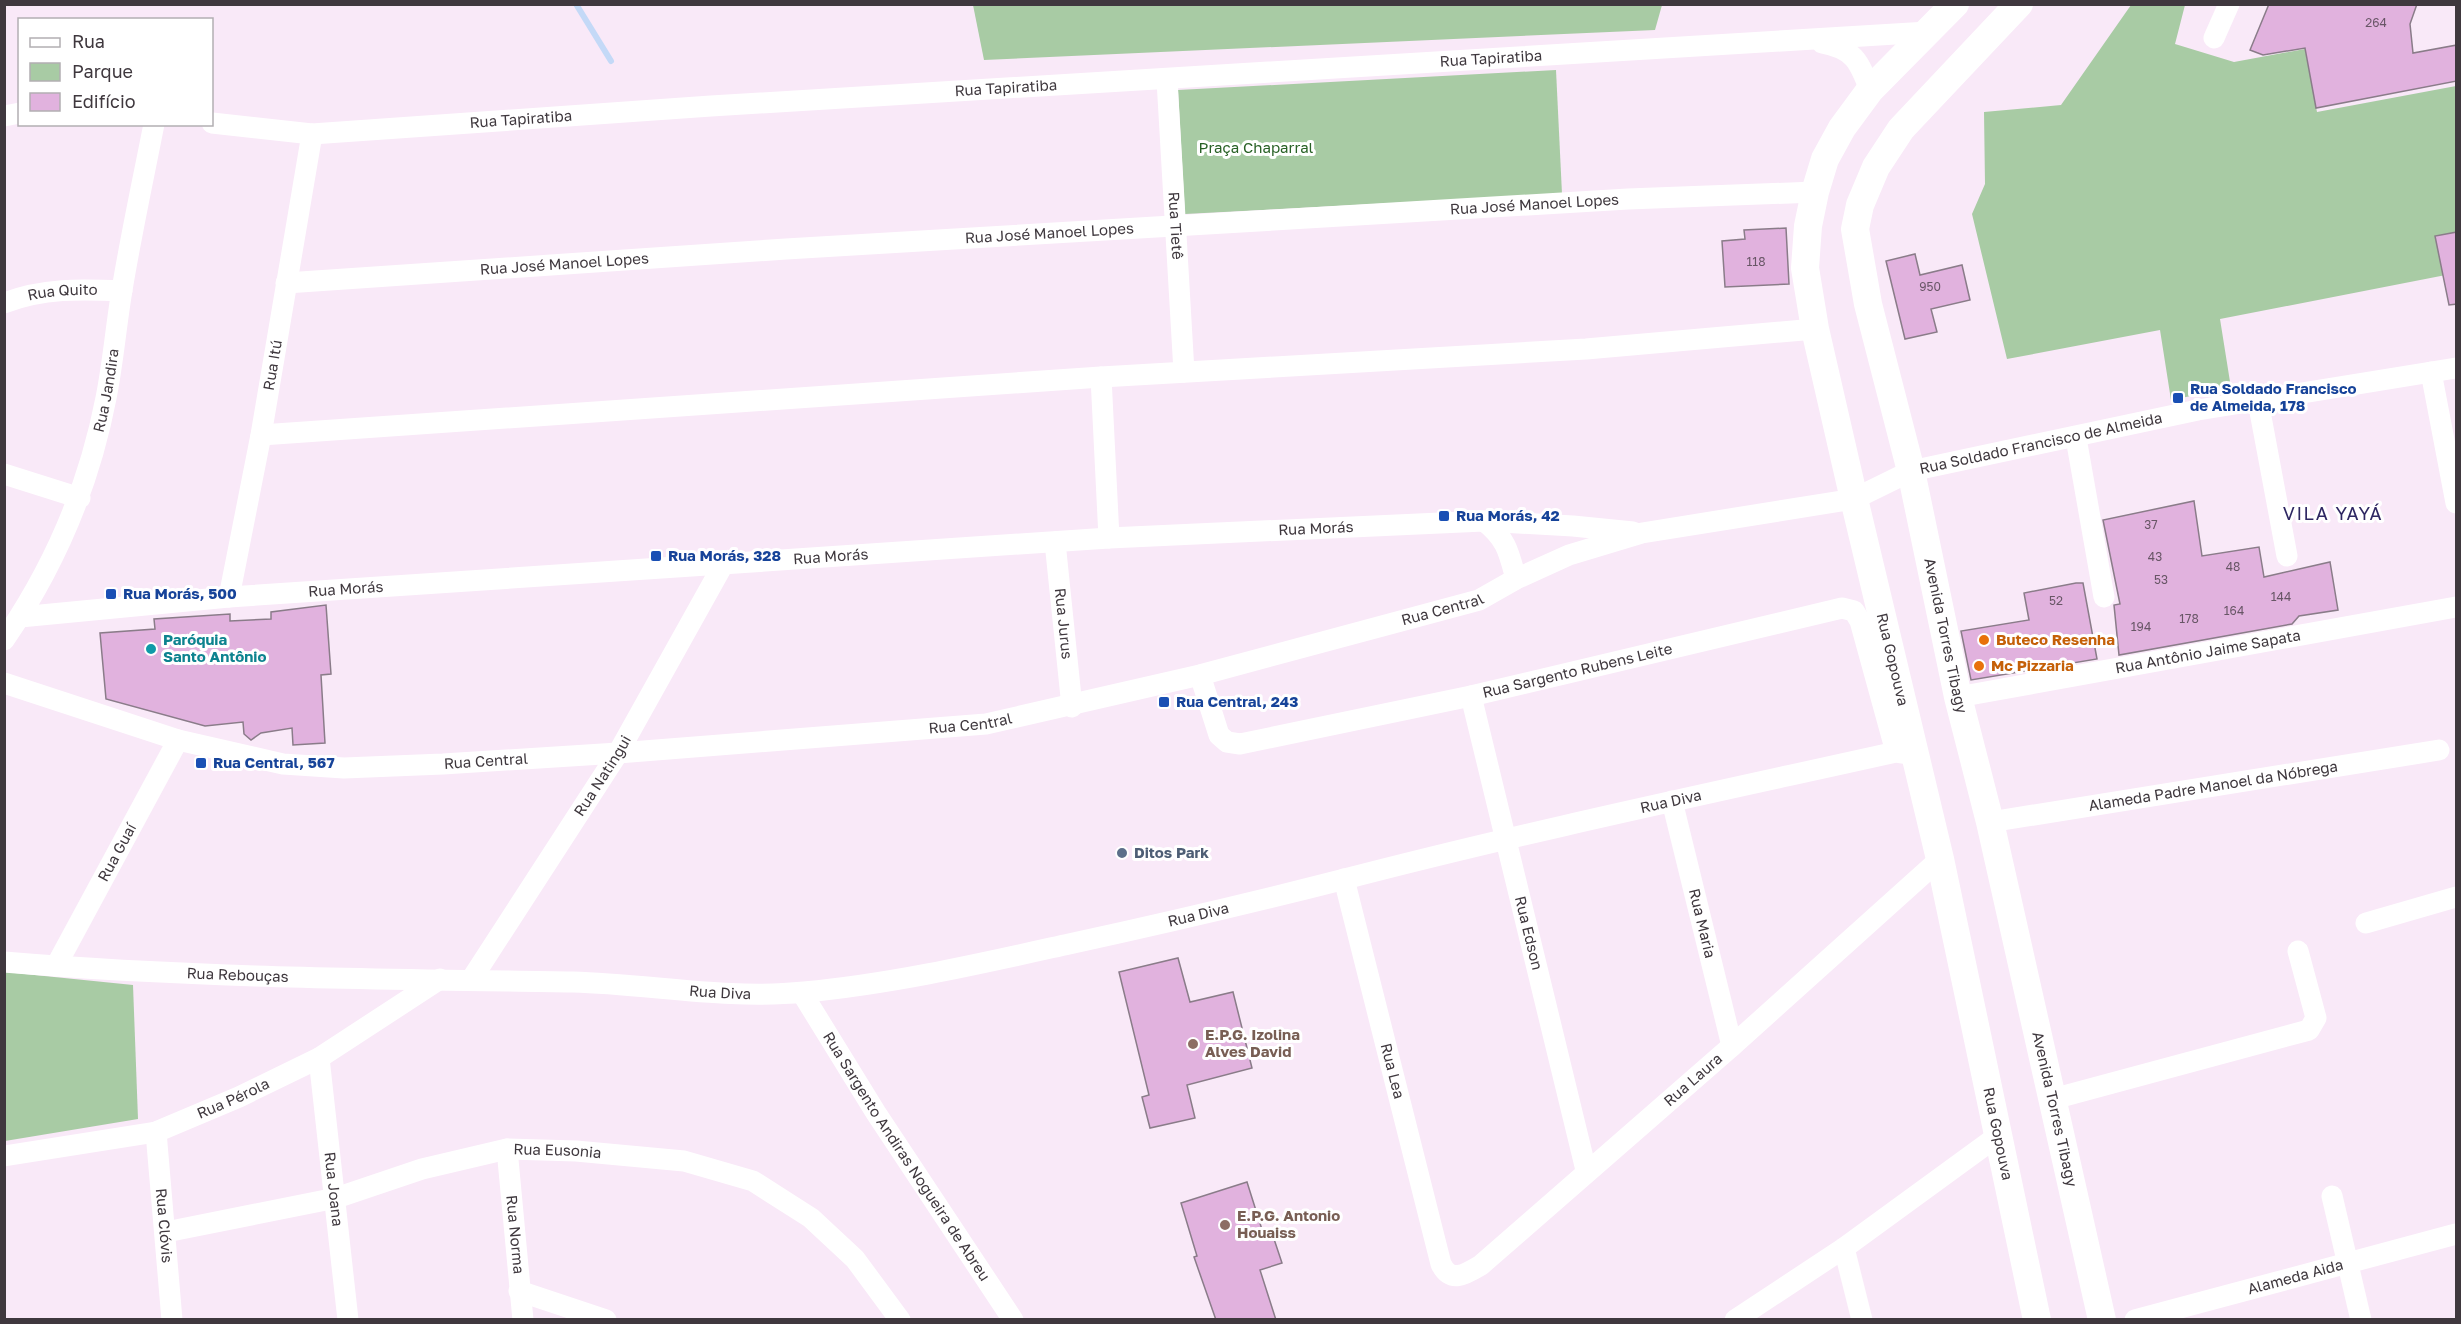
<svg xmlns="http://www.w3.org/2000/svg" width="2461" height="1324" font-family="'Golos Text',sans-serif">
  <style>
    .green { fill: #a8cba4 }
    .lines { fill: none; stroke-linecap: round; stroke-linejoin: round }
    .stream { stroke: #c4d9f7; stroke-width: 6 }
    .building { fill: #e1b2de; stroke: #8a7c89; stroke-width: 1.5 }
    .minor { stroke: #fff; stroke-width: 21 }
    .secondary { stroke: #fff; stroke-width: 28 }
    .transit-dot { fill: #1a4fb4; stroke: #fff; stroke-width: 2 }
    .food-dot { fill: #e8710a; stroke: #fff; stroke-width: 2 }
    .culture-dot { fill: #0f9aa8; stroke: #fff; stroke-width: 2 }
    .service-dot { fill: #5c6f8a; stroke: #fff; stroke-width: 2 }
    .education-dot { fill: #8d6e63; stroke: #fff; stroke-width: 2 }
    .labels { text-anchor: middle; stroke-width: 6; stroke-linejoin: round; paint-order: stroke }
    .number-label { font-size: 12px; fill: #685666 }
    .street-label { font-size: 15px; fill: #3f383e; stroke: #fff }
    .park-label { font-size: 15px; fill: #286125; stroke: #fff }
    .transit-label { font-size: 15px; font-weight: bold; fill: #164399; stroke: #fff; text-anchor: start }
    .culture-label { font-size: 15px; font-weight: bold; fill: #0d838f; stroke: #fff; text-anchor: start }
    .food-label { font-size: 15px; font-weight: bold; fill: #c56008; stroke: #fff; text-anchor: start }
    .service-label { font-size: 15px; font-weight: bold; fill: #4e5e75; stroke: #fff; text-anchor: start }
    .education-label { font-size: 15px; font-weight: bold; fill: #785e54; stroke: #fff; text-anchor: start }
    .quarter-label { font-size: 18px; letter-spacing: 1.5px; fill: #2e2762; stroke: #fff }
  </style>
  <rect width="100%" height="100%" fill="#f9e9f8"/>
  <g class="green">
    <path d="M973 5 1661 4 1662 5 1655 30 984 60Z"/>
    <path d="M2131 5H2185L2175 44 2234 62 2305 49 2317 112 2456 86V273L2220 319 2231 388 2171 400 2160 330 2007 359 1972 214 1985 184 1984 112 2061 105Z"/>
    <path d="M1556 70 1562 194 1185 214 1178 90Z"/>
    <path d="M5 972 133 985 138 1119 5 1141Z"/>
  </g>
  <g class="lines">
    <path class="stream" d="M576 4 611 61"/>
  </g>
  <g class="building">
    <path d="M2269 4H2417L2410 24 2413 53 2457 45V81L2316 108 2305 48 2263 55 2250 50Z"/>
    <path d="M1786 228 1789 284 1725 287 1722 241 1745 239 1744 230Z"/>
    <path d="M2457 232V304L2449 305 2435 236Z"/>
    <path d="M1915 254 1920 275 1962 265 1970 300 1931 309 1937 332 1905 339 1886 261Z"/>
    <path d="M2194 501 2202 556 2259 547 2264 577 2330 562 2338 610 2299 616 2292 624 2119 655 2114 605 2120 604 2103 520Z"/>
    <path d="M2076 583H2083L2097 659 1971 680 1961 631 2029 620 2024 593Z"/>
    <path d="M326 605 331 674 321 675 325 743 293 745 292 728 261 733 251 740 244 734 243 722 205 726 106 699 100 633 155 629 154 619 230 614V621L271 619V612Z"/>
    <path d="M1178 958 1190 1002 1233 992 1252 1068 1187 1085 1195 1118 1150 1128 1142 1097 1149 1095 1119 972Z"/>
    <path d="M1247 1182 1264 1236 1272 1233 1282 1263 1260 1270 1276 1320H1216L1194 1257 1197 1256 1181 1203Z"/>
  </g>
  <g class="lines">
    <g class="minor">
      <path d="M2214 38 2229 4"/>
      <path d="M1822 43C1854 49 1859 61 1870 90"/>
      <path id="s1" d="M1167 80 1184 372"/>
      <path d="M4 116 20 113"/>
      <path id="s2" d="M212 123 312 134 711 106 1928 32"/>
      <path id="s3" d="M286 283 786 249 1628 199 1815 192"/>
      <path id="s4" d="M4 303C43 288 81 289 122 291"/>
      <path d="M2431 372 2456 503"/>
      <path d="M1101 377 1109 538"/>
      <path d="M2258 401 2287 556"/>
      <path d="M261 435 1101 377 1586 349 1815 329"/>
      <path d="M2076 438 2104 597"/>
      <path d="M4 474 80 498"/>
      <path d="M1484 521C1507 539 1509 553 1516 579"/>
      <path id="s5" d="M1055 542 1072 707"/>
      <path id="s6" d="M229 597 261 435 312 134"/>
      <path id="s7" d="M20 617 229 597 1109 538 1484 521 1573 526 1633 532"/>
      <path id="s8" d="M4 640C55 566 89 486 106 398 113 363 116 326 122 290 131 235 143 180 154 124"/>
      <path id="s9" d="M1200 675 1219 735 1227 742 1240 744 1471 696 1842 608 1854 611 1860 621 1896 752"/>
      <path id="s10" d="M4 683 178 740 283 764 344 768 443 764 618 753 986 724 1200 675 1479 600 1516 579 1569 555 1642 533 1854 499 1911 471 2198 410 2456 368"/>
      <path id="s11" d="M1471 696 1586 1170"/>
      <path id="s12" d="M1958 697 2456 607"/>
      <path id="s13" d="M1672 801 1732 1046"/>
      <path id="s14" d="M1990 822 2439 750"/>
      <path id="s15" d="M1344 879 1441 1264C1451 1284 1466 1274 1481 1265L1732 1046 1940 859"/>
      <path d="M2366 923 2456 897"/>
      <path id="s16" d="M4 962C194 978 383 979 573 982 650 984 727 1000 804 992 892 984 983 963 1069 944 1161 924 1251 903 1341 880 1525 832 1711 793 1896 752L1916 755"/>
      <path id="s17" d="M56 966 178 740"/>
      <path id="s18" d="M471 980 618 753 724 563"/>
      <path id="s19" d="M802 993 876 1113 1013 1320"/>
      <path id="s20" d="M319 1058 348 1320"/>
      <path d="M2053 1099 2309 1030 2316 1018 2298 951"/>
      <path id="s21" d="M156 1132 172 1320"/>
      <path id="s22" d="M507 1149 523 1320"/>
      <path id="s23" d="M4 1156 156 1132 239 1097 319 1058 440 979"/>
      <path d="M2332 1196 2361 1320"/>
      <path id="s24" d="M166 1232 336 1198 422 1169 507 1149 576 1151 684 1161 753 1181 811 1218 855 1259 900 1320"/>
      <path d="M1844 1248 1862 1320"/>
      <path d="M519 1291 606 1320"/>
      <path d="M1735 1320 1844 1248 1999 1135"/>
      <path id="s25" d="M2135 1320 2456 1234"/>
    </g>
    <g class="secondary">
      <path id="s26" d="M1955 4 1870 90 1842 128 1825 159 1815 192 1808 226 1805 268 1815 329 1854 499 1940 859 2037 1320"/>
      <path id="s27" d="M2019 4 1901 129 1876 167 1860 205 1855 229 1868 304 1911 471 1958 697 1990 822 2102 1320"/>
    </g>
  </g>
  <g class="transit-dot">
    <rect x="2172" y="392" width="12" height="12" rx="3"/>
    <rect x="1438" y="510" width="12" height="12" rx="3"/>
    <rect x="650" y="550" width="12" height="12" rx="3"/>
    <rect x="105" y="588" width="12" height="12" rx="3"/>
    <rect x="1158" y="696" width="12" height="12" rx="3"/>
    <rect x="195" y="757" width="12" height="12" rx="3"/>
  </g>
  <g class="food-dot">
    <circle cx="1984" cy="640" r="6"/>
    <circle cx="1979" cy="666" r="6"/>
  </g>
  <circle class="culture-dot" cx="151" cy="649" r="6"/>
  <circle class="service-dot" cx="1122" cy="853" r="6"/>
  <g class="education-dot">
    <circle cx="1193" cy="1044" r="6"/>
    <circle cx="1225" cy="1225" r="6"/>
  </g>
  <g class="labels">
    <g class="number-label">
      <text x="2376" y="27">264</text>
      <text x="1756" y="266">118</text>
      <text x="1930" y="291">950</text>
      <text x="2151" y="529">37</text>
      <text x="2155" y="561">43</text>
      <text x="2233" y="571">48</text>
      <text x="2161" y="584">53</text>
      <text x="2281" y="601">144</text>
      <text x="2056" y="605">52</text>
      <text x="2234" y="615">164</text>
      <text x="2189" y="623">178</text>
      <text x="2141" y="631">194</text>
    </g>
    <g class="street-label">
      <text dy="5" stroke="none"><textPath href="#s2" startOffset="1282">Rua Tapiratiba</textPath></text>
      <text dy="5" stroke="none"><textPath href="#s2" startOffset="796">Rua Tapiratiba</textPath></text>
      <text dy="5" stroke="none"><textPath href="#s2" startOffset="310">Rua Tapiratiba</textPath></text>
      <text dy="5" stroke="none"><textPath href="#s3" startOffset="1251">Rua José Manoel Lopes</textPath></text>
      <text dy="5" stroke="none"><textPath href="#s1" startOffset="146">Rua Tietê</textPath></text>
      <text dy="5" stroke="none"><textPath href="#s3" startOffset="765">Rua José Manoel Lopes</textPath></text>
      <text dy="5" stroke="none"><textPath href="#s3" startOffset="279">Rua José Manoel Lopes</textPath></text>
      <text dy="5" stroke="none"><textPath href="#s4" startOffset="60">Rua Quito</textPath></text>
      <text dy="5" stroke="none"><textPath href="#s6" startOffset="236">Rua Itú</textPath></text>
      <text dy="5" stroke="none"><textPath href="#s8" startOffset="272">Rua Jandira</textPath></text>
      <text dy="5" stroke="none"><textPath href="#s10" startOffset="2092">Rua Soldado Francisco de Almeida</textPath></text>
      <text dy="5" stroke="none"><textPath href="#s7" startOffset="1299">Rua Morás</textPath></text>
      <text dy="5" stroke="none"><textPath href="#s7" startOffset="813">Rua Morás</textPath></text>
      <text dy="5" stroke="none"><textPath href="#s7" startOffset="327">Rua Morás</textPath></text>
      <text dy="5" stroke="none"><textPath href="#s10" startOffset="1466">Rua Central</textPath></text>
      <text dy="5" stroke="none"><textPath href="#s5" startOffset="82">Rua Jurus</textPath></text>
      <text dy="5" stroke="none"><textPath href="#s27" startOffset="700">Avenida Torres Tibagy</textPath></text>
      <text dy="5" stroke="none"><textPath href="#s12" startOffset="254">Rua Antônio Jaime Sapata</textPath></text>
      <text dy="5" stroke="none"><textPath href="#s26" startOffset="716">Rua Gopouva</textPath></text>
      <text dy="5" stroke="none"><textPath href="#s9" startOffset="432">Rua Sargento Rubens Leite</textPath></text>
      <text dy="5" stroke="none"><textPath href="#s10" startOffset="980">Rua Central</textPath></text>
      <text dy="5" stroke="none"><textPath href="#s10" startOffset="494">Rua Central</textPath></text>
      <text dy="5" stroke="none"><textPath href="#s18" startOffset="243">Rua Natingui</textPath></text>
      <text dy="5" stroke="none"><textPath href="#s14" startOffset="226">Alameda Padre Manoel da Nóbrega</textPath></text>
      <text dy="5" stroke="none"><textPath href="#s16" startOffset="1689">Rua Diva</textPath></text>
      <text dy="5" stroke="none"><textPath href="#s17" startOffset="129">Rua Guaí</textPath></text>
      <text dy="5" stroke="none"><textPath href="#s16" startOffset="1203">Rua Diva</textPath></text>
      <text dy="5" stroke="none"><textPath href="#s13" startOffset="126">Rua Maria</textPath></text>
      <text dy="5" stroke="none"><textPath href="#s11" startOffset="244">Rua Edson</textPath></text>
      <text dy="5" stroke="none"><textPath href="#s16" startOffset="234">Rua Rebouças</textPath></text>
      <text dy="5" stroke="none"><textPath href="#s16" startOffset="717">Rua Diva</textPath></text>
      <text dy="5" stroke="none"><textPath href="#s15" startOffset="198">Rua Lea</textPath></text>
      <text dy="5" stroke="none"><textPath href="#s15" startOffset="726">Rua Laura</textPath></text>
      <text dy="5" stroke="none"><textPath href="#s23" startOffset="238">Rua Pérola</textPath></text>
      <text dy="5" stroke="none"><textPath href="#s27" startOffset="1186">Avenida Torres Tibagy</textPath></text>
      <text dy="5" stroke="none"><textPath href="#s26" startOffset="1202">Rua Gopouva</textPath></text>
      <text dy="5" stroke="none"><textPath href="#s24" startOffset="402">Rua Eusonia</textPath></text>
      <text dy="5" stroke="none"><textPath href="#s19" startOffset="194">Rua Sargento Andiras Nogueira de Abreu</textPath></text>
      <text dy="5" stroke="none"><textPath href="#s20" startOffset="132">Rua Joana</textPath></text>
      <text dy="5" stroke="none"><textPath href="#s21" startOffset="94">Rua Clóvis</textPath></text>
      <text dy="5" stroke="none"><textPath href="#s22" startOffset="86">Rua Norma</textPath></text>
      <text dy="5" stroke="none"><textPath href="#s25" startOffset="166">Alameda Aida</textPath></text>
    </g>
    <g class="park-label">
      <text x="1256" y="153">Praça Chaparral</text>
    </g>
    <g class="transit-label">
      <text x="2190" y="394">Rua Soldado Francisco<tspan x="2190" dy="17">de Almeida, 178</tspan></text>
      <text x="1456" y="521">Rua Morás, 42</text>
      <text x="668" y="561">Rua Morás, 328</text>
      <text x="123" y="599">Rua Morás, 500</text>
      <text x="1176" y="707">Rua Central, 243</text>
      <text x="213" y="768">Rua Central, 567</text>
    </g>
    <g class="culture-label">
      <text x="163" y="645">Paróquia<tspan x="163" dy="17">Santo Antônio</tspan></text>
    </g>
    <g class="food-label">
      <text x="1996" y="645">Buteco Resenha</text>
      <text x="1991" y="671">Mc Pizzaria</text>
    </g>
    <g class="service-label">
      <text x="1134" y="858">Ditos Park</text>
    </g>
    <g class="education-label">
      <text x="1205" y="1040">E.P.G. Izolina<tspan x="1205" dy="17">Alves David</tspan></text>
      <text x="1237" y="1221">E.P.G. Antonio<tspan x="1237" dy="17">Houaiss</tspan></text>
    </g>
    <g class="quarter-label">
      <text x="2333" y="520">VILA YAYÁ</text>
    </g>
  </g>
  <rect width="2461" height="1324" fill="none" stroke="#3f383e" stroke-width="12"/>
  <rect x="18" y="18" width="195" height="108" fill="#ffffff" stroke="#b2afb2" stroke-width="1.5"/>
  <rect x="30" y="38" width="30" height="9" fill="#ffffff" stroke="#b2afb2" stroke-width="1.5"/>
  <text x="72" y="48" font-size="18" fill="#3f383e">Rua</text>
  <rect x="30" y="63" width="30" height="18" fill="#a8cba4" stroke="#b2afb2" stroke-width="1.5"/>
  <text x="72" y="78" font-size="18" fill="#3f383e">Parque</text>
  <rect x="30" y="93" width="30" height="18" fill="#e1b2de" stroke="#b2afb2" stroke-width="1.5"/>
  <text x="72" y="108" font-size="18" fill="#3f383e">Edifício</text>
</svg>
